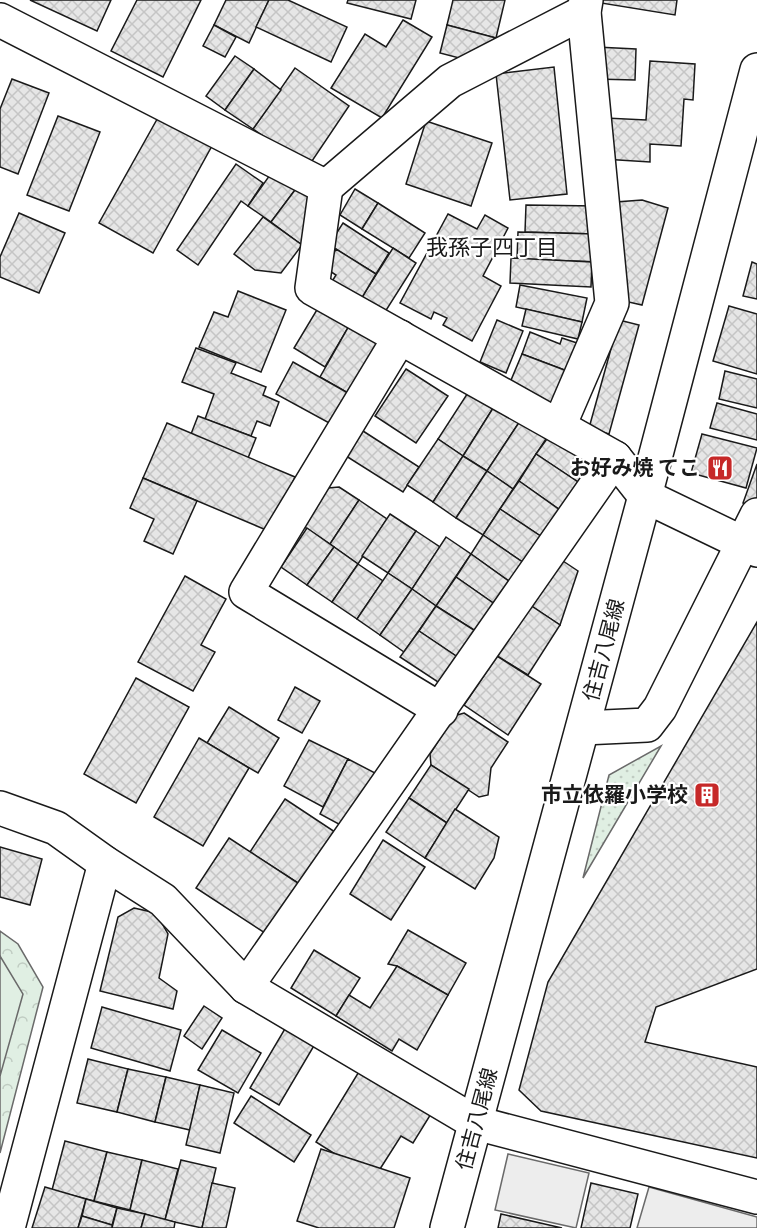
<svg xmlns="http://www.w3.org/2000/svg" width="757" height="1228" font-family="'Fira Sans Condensed','Noto Sans JP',sans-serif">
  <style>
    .grass { fill: url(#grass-dots); stroke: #6a6a6a; stroke-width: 1.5 }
    .park { fill: url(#park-crowns); stroke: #6a6a6a; stroke-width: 1.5 }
    .garden { fill: #e0efe3; stroke: #6a6a6a; stroke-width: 1.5 }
    .parking { fill: #ededed; stroke: #6a6a6a; stroke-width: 1.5 }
    .building { fill: url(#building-cross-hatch); stroke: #1a1a1a; stroke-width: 1.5 }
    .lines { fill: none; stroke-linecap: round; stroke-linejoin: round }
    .minor-casing { stroke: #1a1a1a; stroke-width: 36 }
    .tertiary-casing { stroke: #1a1a1a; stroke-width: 36 }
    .primary-casing { stroke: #1a1a1a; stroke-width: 36 }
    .minor { stroke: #fff; stroke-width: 33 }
    .tertiary { stroke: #fff; stroke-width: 33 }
    .primary { stroke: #fff; stroke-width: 33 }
    .labels { text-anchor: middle; stroke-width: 4.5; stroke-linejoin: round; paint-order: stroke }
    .poi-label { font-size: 21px; font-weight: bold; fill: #1a1a1a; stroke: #fff; text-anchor: end }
    .street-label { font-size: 21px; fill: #1a1a1a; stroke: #fff }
    .neighbourhood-label { font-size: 22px; fill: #1a1a1a; stroke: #fff }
  </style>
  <defs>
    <pattern id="grass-dots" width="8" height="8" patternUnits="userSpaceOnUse" patternTransform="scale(1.5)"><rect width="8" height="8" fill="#e0efe3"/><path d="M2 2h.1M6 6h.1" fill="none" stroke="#c0ccc2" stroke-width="1.8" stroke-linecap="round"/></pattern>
    <pattern id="park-crowns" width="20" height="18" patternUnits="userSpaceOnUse" patternTransform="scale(1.5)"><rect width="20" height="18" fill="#e0efe3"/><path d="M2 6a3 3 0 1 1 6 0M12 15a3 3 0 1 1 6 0" fill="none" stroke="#c0ccc2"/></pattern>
    <pattern id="building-cross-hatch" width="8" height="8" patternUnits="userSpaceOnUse" patternTransform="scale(1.5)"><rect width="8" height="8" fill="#e6e6e6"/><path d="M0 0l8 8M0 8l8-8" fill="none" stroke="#c5c5c5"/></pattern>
  </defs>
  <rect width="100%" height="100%" fill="#fff"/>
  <path class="grass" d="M661 746 583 878 609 775Z"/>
  <path class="park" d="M0 931 18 944 43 987 0 1153Z"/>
  <path class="garden" d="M0 956 23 994 0 1076Z"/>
  <g class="parking">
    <path d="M508 1154 589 1173 576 1228 495 1210Z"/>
    <path d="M649 1187 757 1217V1228H637Z"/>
  </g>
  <g class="building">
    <path d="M30 0H111L97 31Z"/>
    <path d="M137 0H201L163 77 111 51Z"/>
    <path d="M226 0H269L249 43 214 25Z"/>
    <path d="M269 0H288L347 27 331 62 256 27Z"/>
    <path d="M348 0H416L411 19 347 3Z"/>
    <path d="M453 0H505L496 38 447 25Z"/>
    <path d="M602 0H677L675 15 601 3Z"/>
    <path d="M403 20 432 37 382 118 331 88 365 34 386 47Z"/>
    <path d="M214 25 236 37 225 57 203 46Z"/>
    <path d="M447 25 496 38 463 59 440 53Z"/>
    <path d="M596 47 636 49 635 80 595 79Z"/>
    <path d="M235 56 254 69 225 110 206 96Z"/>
    <path d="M650 61 695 64 693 100 684 99 681 146 650 144V162L603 159 606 118 646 120Z"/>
    <path d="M554 67 567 194 510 200 496 74Z"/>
    <path d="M295 68 349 106 308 167 253 129Z"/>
    <path d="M254 69 281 90 253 129 225 110Z"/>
    <path d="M12 79 49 93 18 174 0 167V109Z"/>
    <path d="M160 114 213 144 153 253 99 223Z"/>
    <path d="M58 116 100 132 69 211 27 195Z"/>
    <path d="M426 121 492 143 471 206 406 184Z"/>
    <path d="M236 164 263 183 248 206 241 201 198 265 177 250Z"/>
    <path d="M272 172 295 190 271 222 248 206Z"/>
    <path d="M355 189 378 203 362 229 340 215Z"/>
    <path d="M295 190 316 197 302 245 271 222Z"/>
    <path d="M642 200 668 208 642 305 624 301 616 202Z"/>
    <path d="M378 203 425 233 409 258 362 229Z"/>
    <path d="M526 205 596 206 595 234 525 232Z"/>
    <path d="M19 213 65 233 39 293 0 277V257Z"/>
    <path d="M448 214 477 229 485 215 508 228 483 276 501 286 472 341 443 325 447 318 434 312 431 319 400 303Z"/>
    <path d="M263 217 302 245 281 273 255 270 234 254Z"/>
    <path d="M343 223 389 253 376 274 329 245Z"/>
    <path d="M518 232 595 234 601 262 517 259Z"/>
    <path d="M393 248 416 263 385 312 362 297Z"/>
    <path d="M336 249 376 274 357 306 328 288 336 275 325 268Z"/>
    <path d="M511 258 592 262 591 287 510 283Z"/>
    <path d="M752 262 757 264V299L743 296Z"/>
    <path d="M520 285 587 298 582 322 516 307Z"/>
    <path d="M238 291 286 310 261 372 199 347 214 312 228 317Z"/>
    <path d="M729 306 757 314V374L713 361Z"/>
    <path d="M318 308 349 326 325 367 294 348Z"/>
    <path d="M526 309 582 322 578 339 522 326Z"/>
    <path d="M497 320 523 331 506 373 480 362Z"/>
    <path d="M619 320 639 325 609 434 589 428Z"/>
    <path d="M349 326 378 342 348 393 320 377Z"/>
    <path d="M530 332 560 344 562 338 577 343 567 371 522 354Z"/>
    <path d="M196 348 236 363 231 373 266 387 263 395 279 402 270 426 257 421 251 436 205 419 214 394 182 382Z"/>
    <path d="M522 354 567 371 551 410 506 392Z"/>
    <path d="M293 362 348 393 331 424 276 394Z"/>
    <path d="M406 369 448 396 416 443 375 416Z"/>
    <path d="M725 371 757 379V408L719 399Z"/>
    <path d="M471 388 495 405 463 456 438 439Z"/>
    <path d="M717 403 757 414V440L710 428Z"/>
    <path d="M495 405 520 421 487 471 463 456Z"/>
    <path d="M198 416 256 438 248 458 191 434Z"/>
    <path d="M520 421 546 439 513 489 487 471Z"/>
    <path d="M167 423 295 477 271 532 143 478Z"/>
    <path d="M363 431 419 467 403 492 346 456Z"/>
    <path d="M552 432 593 460 578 482 536 454Z"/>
    <path d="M702 434 757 448 746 488 691 473Z"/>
    <path d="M438 439 463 456 433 502 407 485Z"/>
    <path d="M536 454 578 482 560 510 519 481Z"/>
    <path d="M463 456 487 471 456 518 433 502Z"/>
    <path d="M757 464V508L743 503Z"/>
    <path d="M487 471 513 489 483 535 456 518Z"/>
    <path d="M143 478 197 501 173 554 144 541 154 519 130 508Z"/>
    <path d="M519 481 560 510 542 537 500 509Z"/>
    <path d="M339 487 359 500 330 544 303 526 328 488Z"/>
    <path d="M359 500 387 519 358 564 330 544Z"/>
    <path d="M500 509 542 537 524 563 483 535Z"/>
    <path d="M390 514 416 531 388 573 362 556Z"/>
    <path d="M307 528 334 547 307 585 281 567Z"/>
    <path d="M416 531 440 547 412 589 388 573Z"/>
    <path d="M483 535 524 563 510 582 471 554Z"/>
    <path d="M446 537 471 554 436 606 412 589Z"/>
    <path d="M334 547 358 564 332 602 307 585Z"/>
    <path d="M471 554 510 582 496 605 456 577Z"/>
    <path d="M560 559 578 571 560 625 530 605Z"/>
    <path d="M358 564 383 581 357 619 332 602Z"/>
    <path d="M388 573 412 589 380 635 357 619Z"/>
    <path d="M185 576 226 599 201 645 215 652 193 691 138 662Z"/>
    <path d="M456 577 496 605 477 632 436 606Z"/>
    <path d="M412 589 436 606 404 652 380 635Z"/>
    <path d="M530 605 560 625 528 675 497 656Z"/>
    <path d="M436 606 477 632 459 658 419 631Z"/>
    <path d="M757 622V969L656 1007 645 1042 757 1067V1158L541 1111 519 1090 548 982Z"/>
    <path d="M419 631 459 658 441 684 400 657Z"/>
    <path d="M497 656 541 684 508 735 464 705Z"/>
    <path d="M136 678 189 707 136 803 84 774Z"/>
    <path d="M295 687 320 701 302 733 278 720Z"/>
    <path d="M229 707 279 738 258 773 207 743Z"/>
    <path d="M464 713 508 742 491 768 488 795 479 797 431 765 430 754 454 716Z"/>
    <path d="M199 738 249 768 203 846 154 817Z"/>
    <path d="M309 740 348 759 323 807 284 786Z"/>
    <path d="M348 759 377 774 348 829 320 814Z"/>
    <path d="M431 765 469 789 447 823 409 798Z"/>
    <path d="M409 798 447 823 425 858 386 832Z"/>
    <path d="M285 799 335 832 301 885 250 852Z"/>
    <path d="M455 809 499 837 494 858 475 889 425 858Z"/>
    <path d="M229 838 301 885 268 935 196 888Z"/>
    <path d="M383 840 425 867 391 920 350 894Z"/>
    <path d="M0 847 42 859 30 905 0 897Z"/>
    <path d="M134 908 156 913 168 934 159 978 177 991 173 1009 100 991 118 917Z"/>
    <path d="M408 930 466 963 448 995 397 966 388 964Z"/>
    <path d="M314 950 360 978 336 1016 291 988Z"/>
    <path d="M397 966 448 995 417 1050 399 1039 392 1051 336 1016 349 995 370 1008Z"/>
    <path d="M204 1006 222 1018 202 1049 184 1036Z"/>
    <path d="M102 1007 181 1030 170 1071 91 1048Z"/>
    <path d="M286 1027 315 1044 279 1105 250 1088Z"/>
    <path d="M222 1030 261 1053 238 1093 198 1070Z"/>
    <path d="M88 1059 128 1069 117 1112 77 1103Z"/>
    <path d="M363 1065 434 1109 413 1143 401 1136 380 1169 335 1154 316 1142Z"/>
    <path d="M128 1069 166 1077 155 1122 117 1112Z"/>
    <path d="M166 1077 200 1085 190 1130 155 1122Z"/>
    <path d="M200 1085 234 1093 220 1153 186 1145Z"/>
    <path d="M251 1096 311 1135 294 1162 234 1123Z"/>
    <path d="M65 1141 107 1152 94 1201 52 1190Z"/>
    <path d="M321 1149 410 1178 394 1228H319L297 1221Z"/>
    <path d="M107 1152 142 1160 130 1210 94 1201Z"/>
    <path d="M142 1160 178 1169 165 1220 130 1210Z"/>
    <path d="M181 1160 216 1168 202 1228 165 1220Z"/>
    <path d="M212 1183 235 1188 226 1228H202Z"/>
    <path d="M591 1183 638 1194 630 1228H581Z"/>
    <path d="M45 1187 86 1199 78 1228H32Z"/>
    <path d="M86 1199 117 1208 112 1225 82 1216Z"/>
    <path d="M117 1208 145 1214 141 1228H112Z"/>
    <path d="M145 1214 175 1222 174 1228H141Z"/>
    <path d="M501 1214 562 1228H498Z"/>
    <path d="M82 1216 112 1225V1228H78Z"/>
  </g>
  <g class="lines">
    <defs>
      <g id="minor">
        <path d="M0 20 326 187 312 288 615 458 645 496 757 550"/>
        <path d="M326 187 450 81 584 12"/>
        <path d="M400 337 246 592 441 710"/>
        <path d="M559 426 612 303 584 12 586 0"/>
        <path d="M583 728 647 725 660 708 757 515"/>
        <path d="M0 808 56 828 105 863 163 900 246 987 476 1123 757 1197"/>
        <path d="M246 987 615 458"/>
      </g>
      <path id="tertiary" d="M8 1228 105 863"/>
      <path id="primary" d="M447 1228 645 496 757 70"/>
    </defs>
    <use href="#minor" class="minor-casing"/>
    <use href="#tertiary" class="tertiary-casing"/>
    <use href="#primary" class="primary-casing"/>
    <use href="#minor" class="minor"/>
    <use href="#tertiary" class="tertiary"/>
    <use href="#primary" class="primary"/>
  </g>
  <defs>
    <symbol id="restaurant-square" viewBox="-11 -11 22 22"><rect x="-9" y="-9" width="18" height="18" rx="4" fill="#c62828" stroke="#fff"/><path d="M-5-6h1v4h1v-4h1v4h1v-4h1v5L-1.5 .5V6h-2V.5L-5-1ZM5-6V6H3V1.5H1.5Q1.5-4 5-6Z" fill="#fff"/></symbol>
    <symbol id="building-square" viewBox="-11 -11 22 22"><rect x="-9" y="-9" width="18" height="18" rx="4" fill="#c62828" stroke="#fff"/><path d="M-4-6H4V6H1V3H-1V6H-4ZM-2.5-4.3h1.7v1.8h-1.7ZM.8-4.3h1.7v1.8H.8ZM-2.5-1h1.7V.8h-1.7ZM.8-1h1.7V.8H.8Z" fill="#fff"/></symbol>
  </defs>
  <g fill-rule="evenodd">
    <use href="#restaurant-square" x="705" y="453" width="30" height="30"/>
    <use href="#building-square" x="692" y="780" width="30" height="30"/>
  </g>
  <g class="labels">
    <g class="poi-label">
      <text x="700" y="475">お好み焼 てこ</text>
      <text x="688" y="802">市立依羅小学校</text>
    </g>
    <g class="street-label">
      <text transform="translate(604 650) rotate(-75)" y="7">住吉八尾線</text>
      <text transform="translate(477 1119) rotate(-75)" y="7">住吉八尾線</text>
    </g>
    <g class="neighbourhood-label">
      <text x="492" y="255">我孫子四丁目</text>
    </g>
  </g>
</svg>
